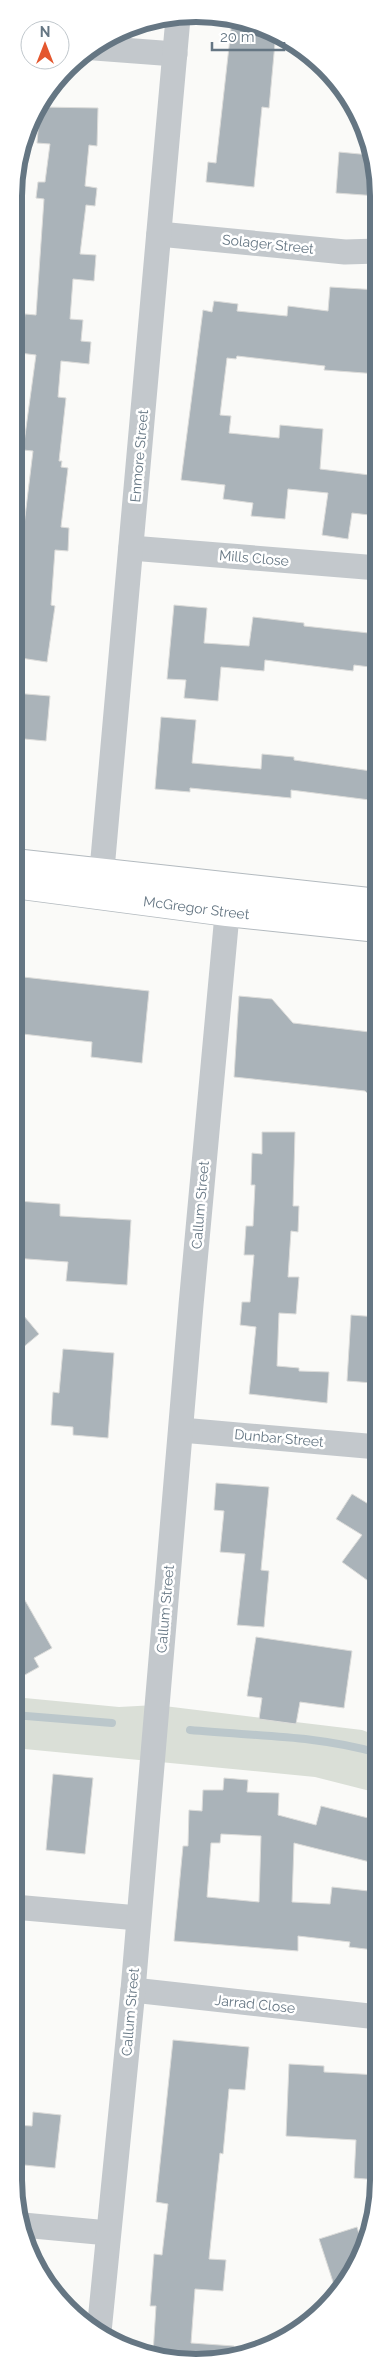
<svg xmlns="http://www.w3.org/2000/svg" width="392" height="2376" font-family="Raleway,sans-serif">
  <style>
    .green { fill: #dadfd7 }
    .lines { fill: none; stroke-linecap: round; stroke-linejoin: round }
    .stream { stroke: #bbc7cb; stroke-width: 8 }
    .building { fill: #aab3b9; stroke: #dcdcda; fill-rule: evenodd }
    .secondary-casing { stroke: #b3babf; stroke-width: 30 }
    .street { stroke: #c3c8cc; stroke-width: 25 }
    .secondary { stroke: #fff; stroke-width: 28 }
    .labels { text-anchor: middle; stroke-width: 5; stroke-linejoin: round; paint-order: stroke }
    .street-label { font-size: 14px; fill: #657683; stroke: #fff }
    .rim { fill: none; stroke: #657683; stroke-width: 6 }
  </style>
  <rect width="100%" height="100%" fill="#fafaf8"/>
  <path class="green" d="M14 1697 119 1707 156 1705 362 1730 378 1736V1793L315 1777 14 1748Z"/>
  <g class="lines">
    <g class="stream">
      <path d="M14 1715 112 1723"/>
      <path d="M190 1730C251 1736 318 1735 378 1753"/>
    </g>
  </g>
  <g class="building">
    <path d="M232 20 276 32 269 108 262 107 254 187 206 182 208 162 216 163Z"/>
    <path d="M40 107 98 108 97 146 89 145 85 186 97 188 95 206 86 205 80 254 96 255 94 281 73 279 70 319 83 320 81 341 91 342 89 364 61 361 58 397 66 398 59 461H62L61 467 68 468 61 527 69 528 68 551 55 550 51 605 55 606 47 662 14 657 22 587H14V524L24 525 33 451 23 450 36 355 20 353 25 314 36 315 44 199 36 198 38 182H45L50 144 37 143Z"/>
    <path d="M339 152 370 155 378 184V196L336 193Z"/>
    <path d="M330 287 378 290V374L324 370 325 366 237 356 236 359 227 358 220 415 231 416 229 433 279 438 280 425 323 429 320 469 378 476V516L352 513 348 539 322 535 328 493 288 489 285 519 251 516 253 503 223 499 225 485 181 480 203 310 212 312 214 301 238 304 237 311 287 316 288 306 328 311Z"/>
    <path d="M174 605 207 608 204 643 249 646 253 617 304 623V626L378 634V668L354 665 353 671 265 660 264 671 221 667 218 701 184 698 186 680 167 679Z"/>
    <path d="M14 693 50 696 46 741 14 738Z"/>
    <path d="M161 717 196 720 192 763 261 769 262 754 294 757V760L378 772V801L291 790V798L190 788V792L155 789Z"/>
    <path d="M14 976 149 991 142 1063 91 1057 92 1042 14 1033Z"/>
    <path d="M239 996 272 999 293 1023 378 1033V1104L365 1091 234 1077Z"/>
    <path d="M262 1132H295L293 1206H299L298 1232 291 1231 288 1277H299L296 1314 279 1313 277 1366 299 1368V1371L329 1372 327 1403 249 1394 256 1327 240 1325 242 1302H250L254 1255H244L246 1226H253L255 1185H251L252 1153 262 1154Z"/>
    <path d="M17 1201 60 1204V1216L131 1220 127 1285 66 1281 68 1262 14 1258Z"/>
    <path d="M14 1304 39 1334 14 1355Z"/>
    <path d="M351 1315 378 1317V1374L373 1373V1383L347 1381Z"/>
    <path d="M63 1349 114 1353 108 1438 73 1435V1427L51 1425 53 1392 59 1393Z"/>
    <path d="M216 1483 269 1487 261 1570 269 1571 264 1627 237 1625 245 1554 220 1552 224 1511 214 1510Z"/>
    <path d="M352 1494 375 1508 372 1514 376 1517 378 1515V1588L342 1562 362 1535 336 1519Z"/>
    <path d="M14 1581 52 1648 34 1658 39 1667 14 1681Z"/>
    <path d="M256 1637 352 1651 344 1708 300 1702 296 1724 259 1719 262 1698 247 1696Z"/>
    <path d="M53 1774 93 1778 85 1854 46 1850Z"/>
    <path d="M224 1778 248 1780 247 1792 279 1793 278 1815 316 1825 321 1806 372 1819 370 1827 378 1829V1864L294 1843 292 1902 330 1904 332 1887 378 1892 374 1950 349 1947 350 1942 298 1936V1951L174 1941 183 1846H188L189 1810 202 1811 203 1790H223ZM221 1834 261 1836 259 1902 207 1897 211 1843H220Z"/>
    <path d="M173 2040 249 2047 245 2090 229 2089 223 2154 220 2153 209 2259 226 2260 223 2291 195 2289 191 2343 234 2346V2355L184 2362 153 2354 156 2306H150L154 2254 162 2255 168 2204 156 2202Z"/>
    <path d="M289 2064 324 2066V2072L378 2075V2180L354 2178 356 2140 286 2136Z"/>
    <path d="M33 2112 61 2115 55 2168 14 2164V2125L32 2126Z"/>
    <path d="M357 2227 363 2247 359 2261 336 2291 319 2239Z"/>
  </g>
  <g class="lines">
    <defs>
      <g id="secondary">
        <path d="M14 863 378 903"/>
        <path id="s1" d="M14 884 227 912 378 928"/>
      </g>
    </defs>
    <use href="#secondary" class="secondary-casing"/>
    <g class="street">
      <path d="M95 48 175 54"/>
      <path d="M159 234 345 252 378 251"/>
      <path d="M131 548 378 568"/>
      <path d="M100 892 178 18"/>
      <path d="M181 1430 378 1447"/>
      <path d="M14 1907 138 1918"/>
      <path d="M133 1990 378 2017"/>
      <path d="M23 2225 108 2233"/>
      <path d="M99 2332 133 1990 191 1305 229 893"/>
    </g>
    <use href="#secondary" class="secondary"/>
  </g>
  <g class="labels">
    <g class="street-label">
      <text transform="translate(268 244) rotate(6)" y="5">Solager Street</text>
      <text transform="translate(139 456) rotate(-85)" y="5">Enmore Street</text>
      <text transform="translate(254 558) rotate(5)" y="5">Mills Close</text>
      <text dy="5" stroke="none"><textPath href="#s1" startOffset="184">McGregor Street</textPath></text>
      <text transform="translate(200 1205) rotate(-85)" y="5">Callum Street</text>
      <text transform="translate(279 1438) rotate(5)" y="5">Dunbar Street</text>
      <text transform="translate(165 1609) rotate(-85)" y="5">Callum Street</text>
      <text transform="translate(255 2004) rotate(6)" y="5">Jarrad Close</text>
      <text transform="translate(130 2012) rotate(-85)" y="5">Callum Street</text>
    </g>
  </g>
  <path d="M0 0H392V2376H0ZM196 22H196A174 174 0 0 1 370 196V2180A174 174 0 0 1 196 2354H196A174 174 0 0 1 22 2180V196A174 174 0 0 1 196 22Z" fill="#fff" fill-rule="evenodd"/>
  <path class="rim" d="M196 22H196A174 174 0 0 1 370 196V2180A174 174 0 0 1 196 2354H196A174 174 0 0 1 22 2180V196A174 174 0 0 1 196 22Z"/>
  <g transform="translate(45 45)"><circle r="24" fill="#ffffff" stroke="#c1c8cd"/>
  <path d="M0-4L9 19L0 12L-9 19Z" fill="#e4572e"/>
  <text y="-8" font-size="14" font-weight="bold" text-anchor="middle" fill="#657683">N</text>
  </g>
  <path d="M212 42v8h72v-8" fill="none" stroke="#657683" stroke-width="2.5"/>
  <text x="220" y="42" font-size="15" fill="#657683" stroke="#ffffff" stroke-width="4" paint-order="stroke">20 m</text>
</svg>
